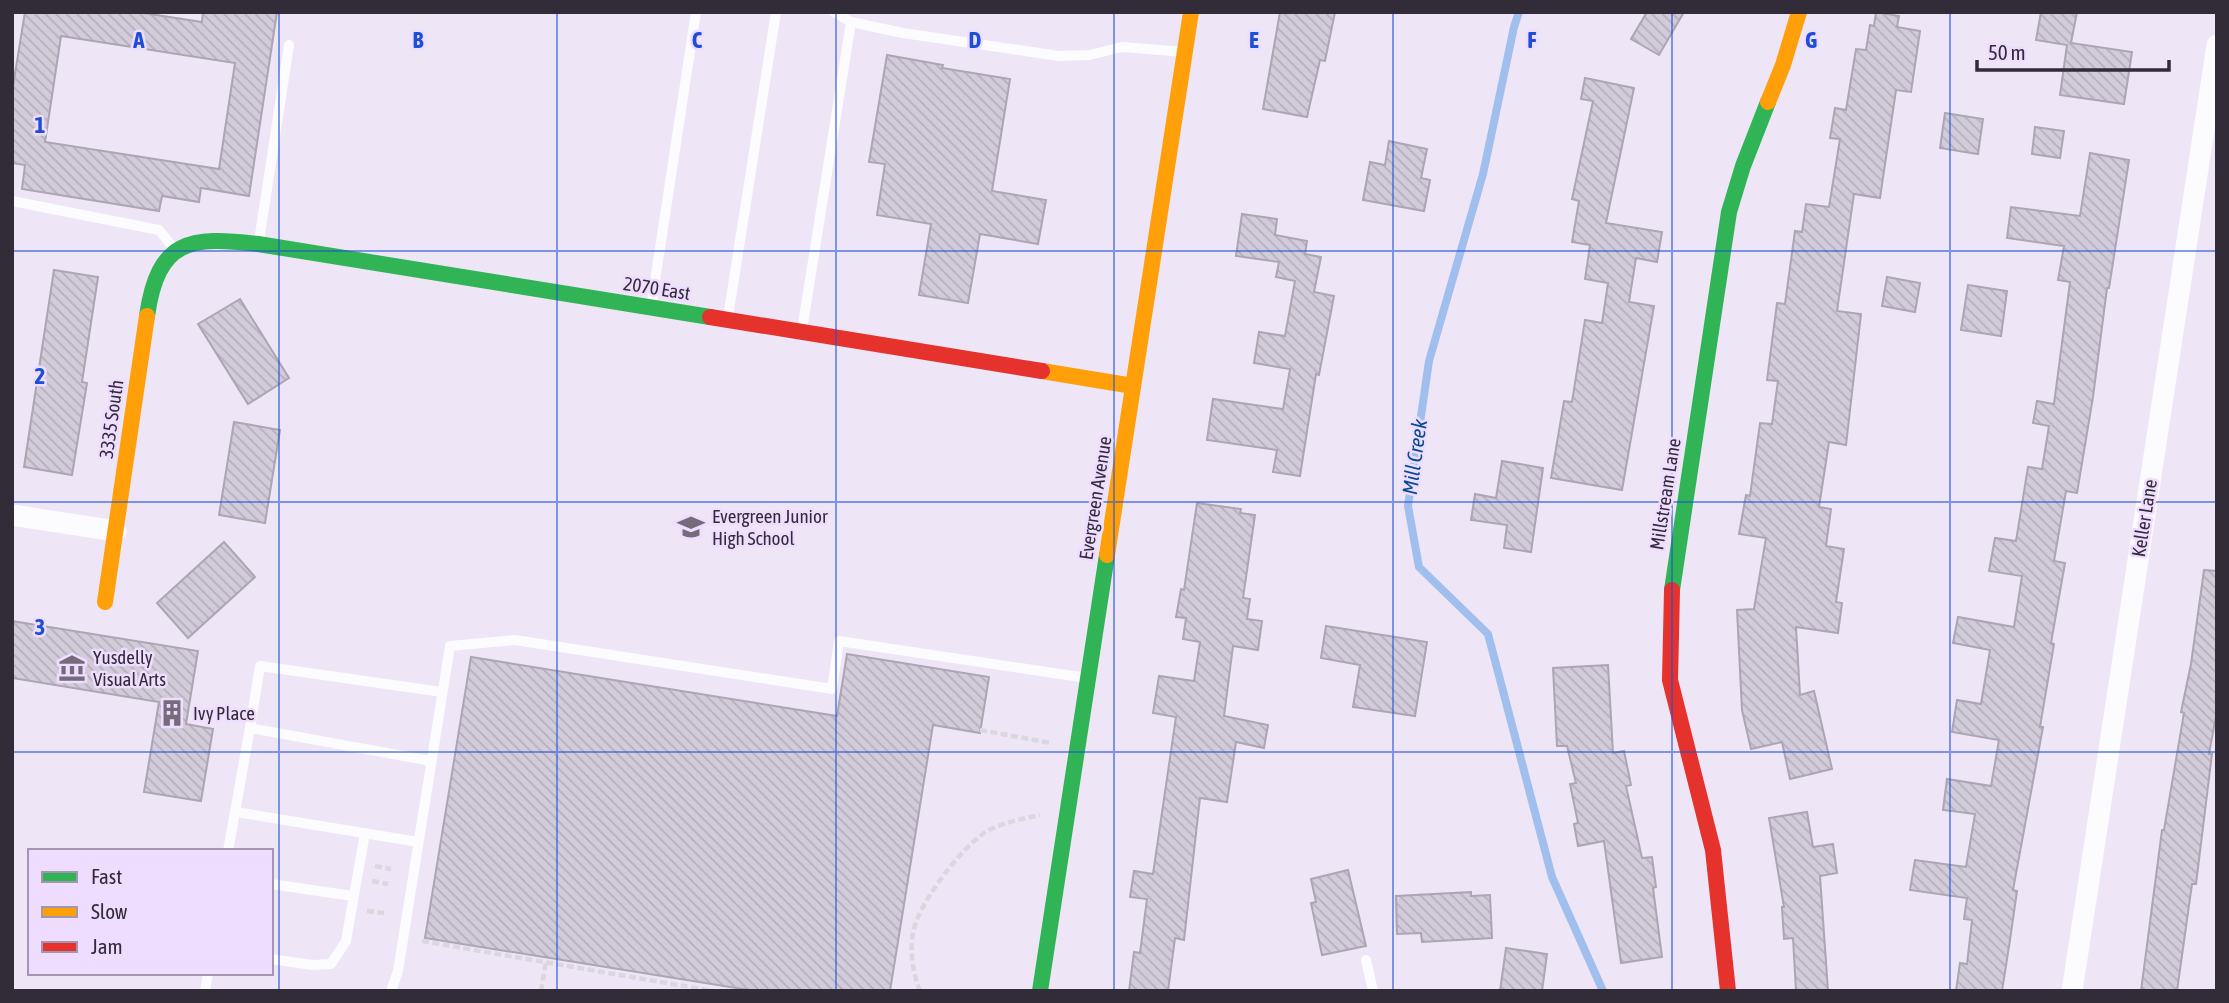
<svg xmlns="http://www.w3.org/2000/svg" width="2229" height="1003" font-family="'Asap Condensed',sans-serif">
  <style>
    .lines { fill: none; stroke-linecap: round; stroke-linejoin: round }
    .stream { stroke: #a1bfec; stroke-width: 8 }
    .building { fill: url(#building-back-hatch); stroke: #aca5b3; stroke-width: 2; fill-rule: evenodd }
    .path { stroke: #dad7de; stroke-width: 4.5; stroke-dasharray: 7 3.5; stroke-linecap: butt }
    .lane { stroke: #fcfbfe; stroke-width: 10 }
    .street { stroke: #fcfbfe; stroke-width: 21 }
    .fast { stroke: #30b455; stroke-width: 16 }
    .slow { stroke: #ff9f0a; stroke-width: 16 }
    .jam { stroke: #e5322d; stroke-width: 16 }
    .grid { fill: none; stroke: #1d4ed8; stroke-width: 2; stroke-opacity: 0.55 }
    .labels { text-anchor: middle; stroke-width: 5; stroke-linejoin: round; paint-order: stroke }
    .street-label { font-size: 19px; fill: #322b38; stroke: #efddff }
    .poi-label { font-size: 19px; fill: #322b38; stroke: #efddff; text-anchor: start }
    .water-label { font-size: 21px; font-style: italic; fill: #074c90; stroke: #efddff }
    .grid-label { font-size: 23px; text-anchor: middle; font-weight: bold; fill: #1d4ed8; stroke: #efddff; stroke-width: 5; stroke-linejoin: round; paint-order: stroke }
  </style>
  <defs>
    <pattern id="building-back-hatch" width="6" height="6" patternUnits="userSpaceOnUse" patternTransform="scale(1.75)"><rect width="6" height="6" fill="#d2cbd9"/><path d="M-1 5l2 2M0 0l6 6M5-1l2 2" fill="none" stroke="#b5aebb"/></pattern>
  </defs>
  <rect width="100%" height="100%" fill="#eee5f7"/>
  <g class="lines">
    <path class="stream" d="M1519 12 1514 27 1483 174 1429 361 1408 506 1419 567 1488 634 1552 877 1603 991"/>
  </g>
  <g class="building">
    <path d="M25 12H137L202 22 203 12H277L249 196 201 188 199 202 162 196 159 211 22 189 25 165 12 163V92ZM61 36 235 63 219 169 45 142Z"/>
    <path d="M1280 12H1335L1325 61 1320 60 1307 117 1263 109Z"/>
    <path d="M1647 12H1684L1659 55 1631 39Z"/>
    <path d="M1876 12 1899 16 1897 27 1920 31 1911 92 1896 90 1880 198 1854 194 1837 311 1861 314 1846 445 1829 442 1819 507 1831 509 1826 546 1844 549 1836 602 1842 603 1838 633 1796 627 1800 695 1814 691 1832 769 1790 779 1782 742 1751 749 1742 710 1737 610 1754 609 1766 538 1739 534 1746 495 1750 496 1760 423 1772 424 1778 381 1767 380 1777 303 1785 304 1795 231 1802 232 1806 204 1829 207 1840 139 1830 138 1835 108 1846 110 1856 49 1866 50 1870 25 1874 26Z"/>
    <path d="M2041 12H2077L2071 43 2132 52 2124 104 2060 95 2067 45 2036 40Z"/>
    <path d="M887 55 943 65 942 68 1010 79 992 191 1046 200 1038 244 980 234 968 303 919 295 931 224 877 215 885 164 869 162Z"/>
    <path d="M1585 78 1634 88 1606 223 1662 232 1657 262 1636 258 1629 302 1654 306 1622 490 1551 478 1564 401 1572 402 1585 320 1602 323 1608 283 1585 279 1590 245 1572 242 1579 201 1572 199 1593 101 1581 99Z"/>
    <path d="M1945 113 1983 119 1978 154 1940 148Z"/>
    <path d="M2035 127 2064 131 2060 158 2032 154Z"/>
    <path d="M1389 141 1427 149 1421 178 1430 180 1424 211 1363 200 1370 162 1385 165Z"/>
    <path d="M2090 153 2129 160 2109 288H2107L2093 397 2077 493 2066 491 2054 561 2065 563 2051 643 2054 644 2040 727H2043L2013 890 2017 891 2010 940 2002 991H1956L1960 963 1967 964 1972 920 1964 919 1967 898 1910 890 1915 860 1966 867 1975 814 1943 810 1947 779 1991 786 1999 740 1952 732 1957 700 1981 704 1990 650 1953 643 1958 617 2014 627 2022 576 1989 571 1995 538 2016 541 2028 467 2042 469 2049 426 2033 423 2037 401 2054 404 2070 282 2058 280 2064 246 2007 238 2011 207 2080 216Z"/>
    <path d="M1242 214 1277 219 1275 235 1307 241 1305 254 1321 257 1314 292 1334 296 1319 375 1316 374 1300 476 1273 472 1277 450 1207 440 1213 399 1283 409 1290 369 1254 363 1259 332 1285 336 1295 281 1276 277 1279 262 1236 256Z"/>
    <path d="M54 270 98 277 82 382 87 383 72 475 24 467Z"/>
    <path d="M1887 277 1920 283 1915 312 1882 306Z"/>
    <path d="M1968 285 2007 291 2001 336 1961 330Z"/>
    <path d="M240 299 289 378 248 404 198 324Z"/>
    <path d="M234 422 280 430 265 523 219 515Z"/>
    <path d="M1502 461 1543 468 1531 552 1504 548 1507 525 1471 520 1475 494 1496 498Z"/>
    <path d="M1197 503 1241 509 1240 513 1255 515 1243 598 1250 599 1247 619 1262 621 1258 650 1233 646 1224 716 1268 725 1264 748 1236 742 1227 802 1200 798 1184 940 1175 938 1168 991H1129L1134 952 1140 953 1147 899 1130 897 1134 871 1153 874 1176 717 1153 713 1159 676 1194 681 1200 642 1183 639 1186 618 1176 617 1181 589 1184 590Z"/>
    <path d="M224 542 255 577 188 638 157 603Z"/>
    <path d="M2204 570 2217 571V711L2209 754H2212L2196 884H2192L2177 991H2141L2162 830H2164L2184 713 2181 712 2191 664Z"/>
    <path d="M12 621 198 651 186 724 213 729 201 801 144 792 159 702 12 678Z"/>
    <path d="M1326 626 1427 642 1415 716 1353 707 1360 665 1321 658Z"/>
    <path d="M847 654 989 677 980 733 933 725 890 991H755L425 938 471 657 837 716Z"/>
    <path d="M1608 665 1613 753 1624 751 1631 785 1626 786 1642 858 1652 857 1656 887 1653 888 1662 957 1621 963 1604 841 1578 846 1574 824 1578 823 1570 784 1576 783 1567 746H1557L1553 668Z"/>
    <path d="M1807 812 1813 847 1833 844 1837 873 1820 876 1828 991H1796L1793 938 1784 939 1782 907H1784L1769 818Z"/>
    <path d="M1348 870 1366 946 1322 955 1311 903 1316 902 1311 879Z"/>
    <path d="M1471 892V896L1490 895 1492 938 1422 942 1421 933 1397 934 1396 896Z"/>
    <path d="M1506 948 1547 954 1542 991H1500Z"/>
  </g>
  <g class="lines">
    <g class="path">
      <path d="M980 730 1051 743"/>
      <path d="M375 866 391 869"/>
      <path d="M372 881 388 884"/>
      <path d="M367 911 384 913"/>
      <path d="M422 941 713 991"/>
      <path d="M541 991 546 962"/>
      <path d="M920 991C912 971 908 943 916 922 926 895 960 850 984 833 999 823 1022 819 1040 815"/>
    </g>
    <g class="lane">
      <path d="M851 22 903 33 1059 56 1090 55 1122 47 1184 52"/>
      <path d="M12 201 159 230 175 250"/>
      <path d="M259 241 289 45"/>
      <path d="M651 307 696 12"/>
      <path d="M728 317 776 12"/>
      <path d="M802 330 851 22 834 12"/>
      <path d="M250 728 260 666 442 692"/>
      <path d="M236 812 418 842"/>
      <path d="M228 851 250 728 431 761"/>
      <path d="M271 884 353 896"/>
      <path d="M271 959 312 965 331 964 346 941 365 833"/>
      <path d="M1366 960 1373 991"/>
      <path d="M205 991 208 973"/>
      <path d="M391 991 398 971 450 646 515 640 832 689 839 641 1087 678"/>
    </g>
    <g class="street">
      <path d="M12 515 116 531"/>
      <path d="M2072 991 2217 45"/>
    </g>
    <g class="fast">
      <path d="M147 316C158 239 190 236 258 244L710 317"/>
      <path d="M1672 590 1729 212 1743 166 1768 102"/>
      <path d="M1040 991 1107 555"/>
    </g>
    <g class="slow">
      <path d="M1768 102 1783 65 1799 12"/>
      <path d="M1042 371 1133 386"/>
      <path d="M1107 555 1191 12"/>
      <path d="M105 602 147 316"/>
    </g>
    <g class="jam">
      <path d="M710 317 1042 371"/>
      <path d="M1672 590 1670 680 1713 850 1728 991"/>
    </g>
  </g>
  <path class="grid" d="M279 12V991M557 12V991M836 12V991M1114 12V991M1393 12V991M1672 12V991M1950 12V991M12 251H2217M12 502H2217M12 752H2217"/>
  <defs>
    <symbol id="school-bare" viewBox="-9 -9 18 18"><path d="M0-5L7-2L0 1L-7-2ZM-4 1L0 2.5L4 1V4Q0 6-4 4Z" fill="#746c7b" stroke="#efddff" stroke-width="2.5" paint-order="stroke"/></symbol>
    <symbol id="museum-bare" viewBox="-9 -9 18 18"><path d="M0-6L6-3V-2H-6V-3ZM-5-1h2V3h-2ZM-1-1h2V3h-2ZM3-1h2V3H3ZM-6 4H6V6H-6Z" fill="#746c7b" stroke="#efddff" stroke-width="2.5" paint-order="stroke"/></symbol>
    <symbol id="building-bare" viewBox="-9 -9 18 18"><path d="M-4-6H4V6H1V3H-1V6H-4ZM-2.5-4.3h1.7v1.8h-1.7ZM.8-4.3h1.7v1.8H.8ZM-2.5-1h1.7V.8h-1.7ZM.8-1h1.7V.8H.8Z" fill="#746c7b" stroke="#efddff" stroke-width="2.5" paint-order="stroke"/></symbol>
  </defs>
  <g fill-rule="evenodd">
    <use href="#school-bare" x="672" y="508" width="38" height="38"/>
    <use href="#museum-bare" x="53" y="649" width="38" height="38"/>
    <use href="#building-bare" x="153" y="694" width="38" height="38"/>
  </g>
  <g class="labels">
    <g class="street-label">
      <text transform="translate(657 288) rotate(9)" y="7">2070 East</text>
      <text transform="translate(111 419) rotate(-82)" y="7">3335 South</text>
      <text transform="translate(1665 494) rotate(-81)" y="7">Millstream Lane</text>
      <text transform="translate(1095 498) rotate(-81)" y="7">Evergreen Avenue</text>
      <text transform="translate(2144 518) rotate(-81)" y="7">Keller Lane</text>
    </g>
    <g class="poi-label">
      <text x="712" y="523">Evergreen Junior<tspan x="712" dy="22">High School</tspan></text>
      <text x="93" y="664">Yusdelly<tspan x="93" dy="22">Visual Arts</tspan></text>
      <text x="193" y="720">Ivy Place</text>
    </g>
    <g class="water-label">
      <text transform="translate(1415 457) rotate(-82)" y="7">Mill Creek</text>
    </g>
  </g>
  <g class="grid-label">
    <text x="139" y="48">A</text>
    <text x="418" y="48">B</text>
    <text x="697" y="48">C</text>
    <text x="975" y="48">D</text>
    <text x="1254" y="48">E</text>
    <text x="1532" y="48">F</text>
    <text x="1811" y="48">G</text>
    <text x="40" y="133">1</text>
    <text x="40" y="384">2</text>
    <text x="40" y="635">3</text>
  </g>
  <rect width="2229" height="1003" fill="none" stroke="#322b38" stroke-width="28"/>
  <rect x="28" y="849" width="245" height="126" fill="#efddff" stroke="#a396af" stroke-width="2"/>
  <rect x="42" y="872" width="35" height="10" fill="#30b455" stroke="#a396af" stroke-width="2"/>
  <text x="91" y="884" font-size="21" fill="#322b38">Fast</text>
  <rect x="42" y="907" width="35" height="10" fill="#ff9f0a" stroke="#a396af" stroke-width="2"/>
  <text x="91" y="919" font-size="21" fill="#322b38">Slow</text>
  <rect x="42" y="942" width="35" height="10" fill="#e5322d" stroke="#a396af" stroke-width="2"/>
  <text x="91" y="954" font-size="21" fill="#322b38">Jam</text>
  <path d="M1977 60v10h192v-10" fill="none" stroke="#322b38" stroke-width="3.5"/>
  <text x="1988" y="60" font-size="21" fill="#322b38" stroke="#efddff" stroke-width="5" paint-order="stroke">50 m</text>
</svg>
